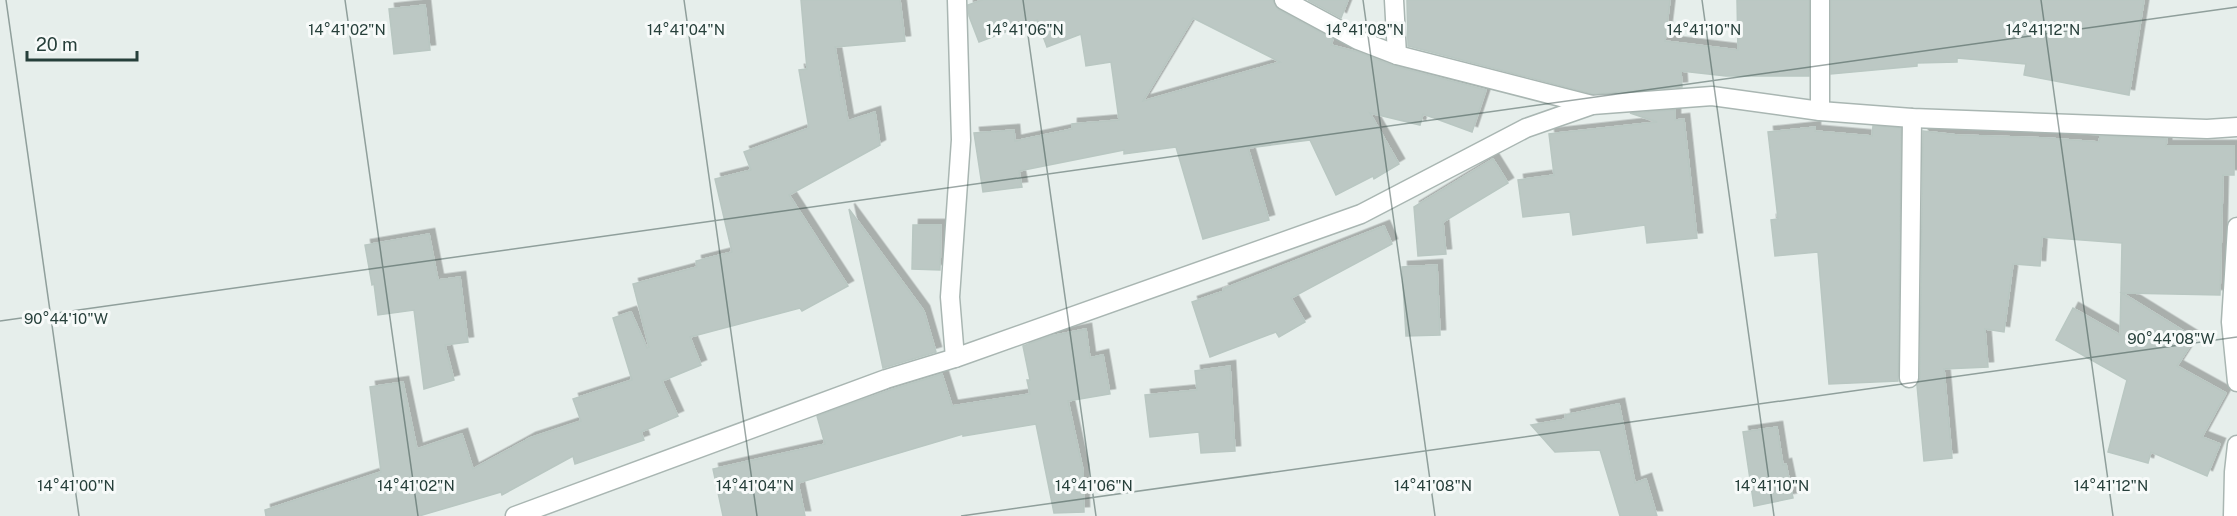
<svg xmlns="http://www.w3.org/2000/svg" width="2237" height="516" font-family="'Public Sans',sans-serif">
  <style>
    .building { fill: #bcc8c4; stroke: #b9c7c2; stroke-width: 1.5; fill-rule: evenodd; filter: url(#shadow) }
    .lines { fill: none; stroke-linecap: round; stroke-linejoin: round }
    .minor-casing { stroke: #a9b6b2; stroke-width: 21 }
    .tertiary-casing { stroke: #a9b6b2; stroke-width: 21 }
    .minor { stroke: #fff; stroke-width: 18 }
    .tertiary { stroke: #fff; stroke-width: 18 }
    .ticks { fill: none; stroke: #263f3a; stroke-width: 1.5; stroke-opacity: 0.45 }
    .ticks-label { font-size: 15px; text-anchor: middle; fill: #263f3a; stroke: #f7faf9; stroke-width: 6; stroke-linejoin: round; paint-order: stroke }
  </style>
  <defs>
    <filter id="shadow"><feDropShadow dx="5.5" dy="-5.5" stdDeviation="0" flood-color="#0004"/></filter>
  </defs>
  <rect width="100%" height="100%" fill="#e6eeeb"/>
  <g class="building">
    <path d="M801 0H900L905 41 835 47 848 121 875 112 880 145 789 195 848 286 802 311 800 308 690 337 701 365 662 381 678 416 641 432 644 440 575 464 573 456 502 495 501 492 419 516H266L265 510 381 472 370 387 403 382 417 449 462 434 473 469 530 438 581 421 573 399 632 380 613 318 631 312 647 348 649 347 633 284 697 267 696 261 732 252 715 179 751 170 744 152 809 128 799 70 807 69Z"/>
    <path d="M982 0H1273L1279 10 1333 39 1331 45 1358 52 1394 66 1486 90 1472 132 1423 114 1420 125 1370 113 1399 164 1374 179 1373 176 1336 195 1310 140 1248 148 1269 220 1203 239 1176 147 1124 154V150L1019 171 1022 187 983 192 974 133 1014 130 1015 141 1072 129V124L1119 120 1111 62 1086 66 1081 34 1047 47 1037 20 979 42 969 16 968 5ZM1193 18 1280 62 1143 101Z"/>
    <path d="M1308 0H1348L1341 18Z"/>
    <path d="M1407 0H1670L1665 41 1738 50 1737 0H1809V76H1726L1681 71 1682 87 1593 94 1408 46Z"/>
    <path d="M1831 0H2144L2129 95 2024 75 2026 64 1957 58V62L1917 63V66L1831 74Z"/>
    <path d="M425 5 430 50 394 54 389 9Z"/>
    <path d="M1675 110V120L1684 119 1697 238 1647 243 1645 225 1573 235 1570 212 1523 217 1518 180 1554 175 1549 134 1657 122 1630 113Z"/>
    <path d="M1873 126 1901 128 1898 381 1829 384 1818 252 1775 256 1771 220 1778 219 1768 132 1815 127V131L1872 136Z"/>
    <path d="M1923 131 1957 135 2047 138 2099 142 2100 136 2167 139 2166 146H2234V175H2223L2220 295 2122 293 2195 338 2177 366 2226 393 2202 437 2220 444 2207 476 2151 452 2148 463 2108 452 2127 380 2056 340 2073 308 2120 335 2122 243 2042 237 2040 266 2013 264 2004 332 1985 329 1988 367 1944 369 1952 458 1924 461 1917 385 1920 378Z"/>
    <path d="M1493 159 1508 183 1443 222 1446 254 1418 256 1414 207Z"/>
    <path d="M849 209 924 311 936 352 883 368Z"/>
    <path d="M913 225H941L940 270 912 269Z"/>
    <path d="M1384 226 1392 244 1291 298 1305 322 1279 337 1276 332 1210 357 1192 302 1224 291 1223 289Z"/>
    <path d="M429 234 438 280 460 277 468 342 445 345 454 380 424 389 414 310 378 315 374 284 372 285 365 245Z"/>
    <path d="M1437 265 1440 335 1406 336 1402 267Z"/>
    <path d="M1086 329 1090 358 1103 355 1110 394 1068 401 1083 470 1084 512 1054 513 1036 424 963 436V434L798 483 805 516H723L713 469 825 444 817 416 890 390 942 374 952 406 1030 394 1027 380H1030L1023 346 1051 336Z"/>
    <path d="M1230 366 1235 451 1201 453 1199 432 1150 437 1145 395 1197 390 1195 371Z"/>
    <path d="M1619 404 1635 483 1646 479 1657 516H1620L1600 450 1555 452 1531 425 1566 419 1565 415Z"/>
    <path d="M1777 427 1783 465 1786 464 1793 498 1754 506 1743 432Z"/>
  </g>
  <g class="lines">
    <defs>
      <g id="minor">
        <path d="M1284 0 1358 40 1397 55 1592 105"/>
        <path d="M1394 0 1397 55"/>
        <path d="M1820 0V111"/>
        <path d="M2237 227 2231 322 2237 382"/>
        <path d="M955 358 950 297 961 140 957 0"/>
        <path d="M1909 378 1912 118"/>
        <path d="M2233 516 2234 472 2237 445"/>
      </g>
      <path id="tertiary" d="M515 516 886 379 955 358 1361 214 1526 128 1592 105 1712 96 1820 111 1912 118 2207 129 2237 127"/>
    </defs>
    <use href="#minor" class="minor-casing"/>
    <use href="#tertiary" class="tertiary-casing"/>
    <use href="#minor" class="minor"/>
    <use href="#tertiary" class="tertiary"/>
  </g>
  <path class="ticks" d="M6 0 79 516M345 0 418 516M684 0 757 516M1023 0 1096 516M1363 0 1435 516M1702 0 1774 516M2041 0 2113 516M0 321 2237 7M961 516 2237 337"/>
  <g class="ticks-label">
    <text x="347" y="35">14°41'02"N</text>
    <text x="686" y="35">14°41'04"N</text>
    <text x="1025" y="35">14°41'06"N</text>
    <text x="1365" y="35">14°41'08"N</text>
    <text x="1704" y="35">14°41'10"N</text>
    <text x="2043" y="35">14°41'12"N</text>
    <text x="66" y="324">90°44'10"W</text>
    <text x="2171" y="344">90°44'08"W</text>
    <text x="76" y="491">14°41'00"N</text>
    <text x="416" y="491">14°41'02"N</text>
    <text x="755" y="491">14°41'04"N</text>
    <text x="1094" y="491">14°41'06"N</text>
    <text x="1433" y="491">14°41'08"N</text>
    <text x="1772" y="491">14°41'10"N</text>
    <text x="2111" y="491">14°41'12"N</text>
  </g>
  <path d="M27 51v9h110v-9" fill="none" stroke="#263f3a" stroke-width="3"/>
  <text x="36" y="51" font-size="18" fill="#263f3a" stroke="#f7faf9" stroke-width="4.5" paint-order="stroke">20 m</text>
</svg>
